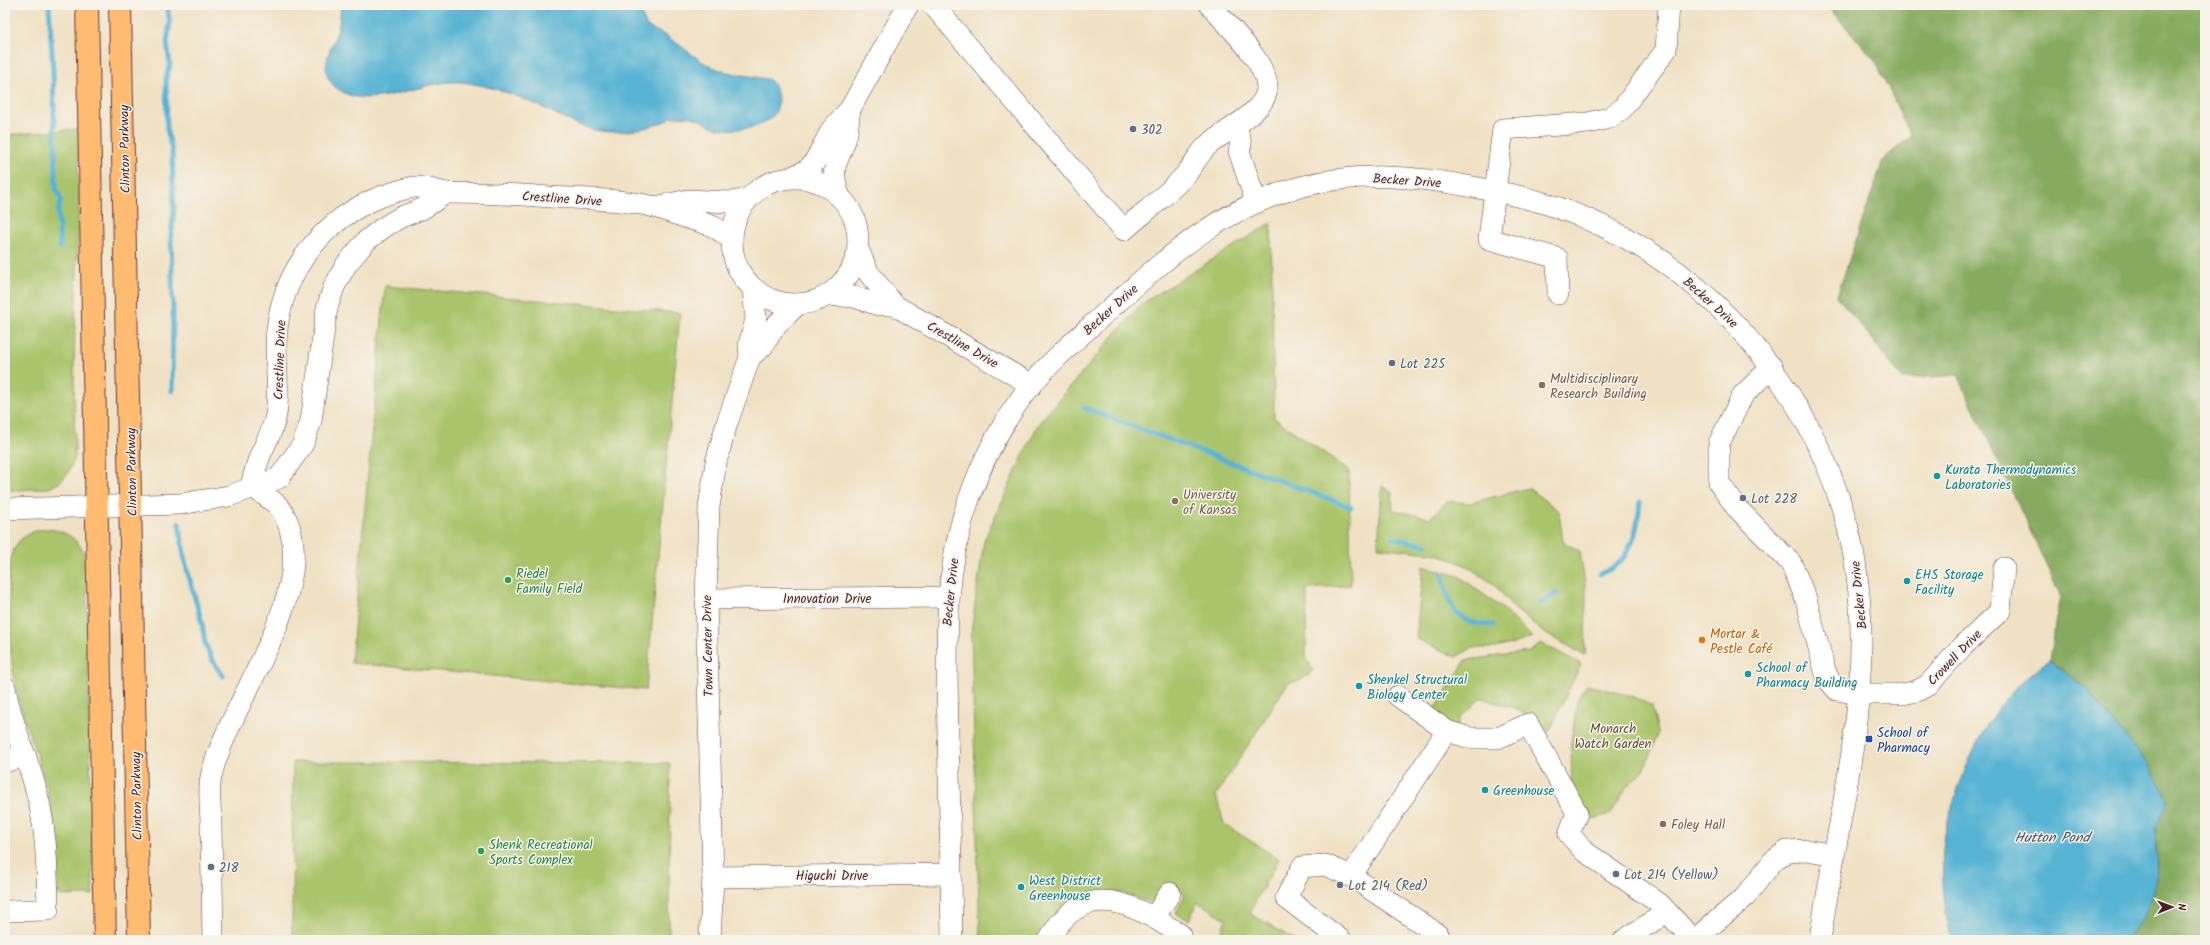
<svg xmlns="http://www.w3.org/2000/svg" width="2210" height="945" font-family="Kalam,sans-serif">
  <style>
    .green { fill: #a9c46a; stroke: #7a724a }
    .forest { fill: #86aa5e; stroke: #686444 }
    .water { fill: #56b3d4; stroke: #506980 }
    .lines { fill: none; stroke-linecap: round; stroke-linejoin: round }
    .stream { stroke: #56b3d4; stroke-width: 5 }
    .minor-casing { stroke: #633c42; stroke-width: 22 }
    .major-casing { stroke: #633c42; stroke-width: 24 }
    .minor { stroke: #fff; stroke-width: 21 }
    .major { stroke: #febb71; stroke-width: 22 }
    .service-dot { fill: #5c6f8a; stroke: #f7f3e8; stroke-width: 1.5 }
    .education-dot { fill: #8d6e63; stroke: #f7f3e8; stroke-width: 1.5 }
    .culture-dot { fill: #0f9aa8; stroke: #f7f3e8; stroke-width: 1.5 }
    .leisure-dot { fill: #2e9e5b; stroke: #f7f3e8; stroke-width: 1.5 }
    .food-dot { fill: #e8710a; stroke: #f7f3e8; stroke-width: 1.5 }
    .transit-dot { fill: #1a4fb4; stroke: #f7f3e8; stroke-width: 1.5 }
    .labels { text-anchor: middle; stroke-width: 3; stroke-linejoin: round; paint-order: stroke }
    .service-label { font-size: 13px; fill: #4e5e75; stroke: #f7f3e8; text-anchor: start }
    .street-label { font-size: 13px; fill: #4a1f2b; stroke: #f7f3e8 }
    .education-label { font-size: 13px; fill: #785e54; stroke: #f7f3e8; text-anchor: start }
    .culture-label { font-size: 13px; fill: #0d838f; stroke: #f7f3e8; text-anchor: start }
    .leisure-label { font-size: 13px; fill: #27864d; stroke: #f7f3e8; text-anchor: start }
    .food-label { font-size: 13px; fill: #c56008; stroke: #f7f3e8; text-anchor: start }
    .park-label { font-size: 13px; fill: #66513e; stroke: #f7f3e8 }
    .transit-label { font-size: 13px; fill: #164399; stroke: #f7f3e8; text-anchor: start }
    .water-label { font-size: 14px; font-style: italic; fill: #4e5366; stroke: #f7f3e8 }
  </style>
  <rect width="100%" height="100%" fill="#f7f3e8"/>
  <filter id="ink" filterUnits="userSpaceOnUse"><feTurbulence type="fractalNoise" baseFrequency=".025" numOctaves="2"/><feDisplacementMap in="SourceGraphic" scale="8" xChannelSelector="R" yChannelSelector="G"/><feConvolveMatrix kernelMatrix="1 2 1 2 8 2 1 2 1" color-interpolation-filters="sRGB"/></filter>
  <filter id="wash" filterUnits="userSpaceOnUse"><feTurbulence type="fractalNoise" baseFrequency=".012" numOctaves="4" result="noise"/><feDisplacementMap in="SourceGraphic" scale="16" xChannelSelector="R" yChannelSelector="G"/><feGaussianBlur stdDeviation="0.9" result="paint"/><feColorMatrix in="noise" values="0 0 0 0 0 0 0 0 0 0 0 0 0 0 0 0 0 1.4 0 .05"/><feComposite in="paint" operator="in"/></filter>
  <g filter="url(#wash)">
    <rect width="100%" height="100%" fill="#f0e1c4"/>
    <g class="green">
      <path d="M78 129 79 206 74 361 75 458 67 475 59 483 49 488 5 491V135Z"/>
      <path d="M1271 223 1274 418 1349 470 1351 585 1307 589 1306 660 1314 670 1300 681 1288 683 1216 795 1224 824 1279 859 1249 913 1295 940H1235L1222 932 1226 919 1198 902 1189 920 1176 914 1185 894 1168 882 1153 903 1118 892 1075 897 1044 940H980L971 633 984 540 1038 424 1141 304Z"/>
      <path d="M385 286 680 313 646 690 351 663Z"/>
      <path d="M1382 486 1392 493 1393 510 1430 518 1447 501 1470 503 1528 488 1559 511 1563 542 1580 551 1586 591 1585 655 1544 633 1513 607 1494 584 1465 565 1437 554 1378 547Z"/>
      <path d="M44 529C65 529 80 539 86 559L93 895 58 896C58 865 57 835 51 805 43 767 27 732 17 695 10 664 10 633 9 601 9 571 4 535 44 529Z"/>
      <path d="M1423 566 1459 576 1507 612 1532 637 1516 643 1495 648H1472L1456 657 1416 639Z"/>
      <path d="M1541 643 1581 664 1549 732 1515 708 1481 698 1460 718 1456 730 1425 703 1436 708 1466 660 1529 652Z"/>
      <path d="M1587 685 1632 696 1652 706 1658 733 1644 770 1627 786 1611 814 1585 821 1572 797 1571 743 1577 700Z"/>
      <path d="M293 762 670 763 669 940H292Z"/>
    </g>
    <path class="forest" d="M1826 5H2205V940H2125L2147 912 2154 891 2157 870 2155 830 2168 799 2151 769 2087 689 2049 660 2060 595 1958 375 1903 379 1837 296 1883 160 1911 136 1875 60Z"/>
    <g class="water">
      <path d="M341 5H638L647 27C671 35 688 54 710 66 729 75 750 75 770 80 776 86 778 94 778 103 776 130 737 131 717 128 708 126 700 118 691 117 684 116 677 117 670 117L668 120C644 130 620 135 594 130 579 127 564 118 550 111 521 97 494 86 461 82 425 78 370 114 338 89 317 74 329 54 336 35 340 25 340 15 341 5Z"/>
      <path d="M2049 660 2087 689 2151 769 2169 799 2155 830 2157 870 2154 891 2147 912 2125 940H1950C1945 905 1939 869 1945 834 1948 817 1954 800 1960 784 1979 730 2003 693 2049 660Z"/>
    </g>
    <g class="lines">
      <g class="stream">
        <path d="M49 5 53 72 56 189 61 200 58 211 60 247"/>
        <path d="M167 5 170 23 167 42 170 65 166 78 167 129 172 151 174 209 171 237 173 306 172 391"/>
        <path d="M1084 408 1351 507"/>
        <path d="M179 523 185 562 202 623 205 643 211 658 223 676"/>
        <path d="M1392 538 1427 545"/>
        <path d="M1442 573C1448 606 1455 625 1493 625"/>
        <path d="M1600 574C1606 571 1615 568 1619 563 1635 546 1638 523 1640 502"/>
        <path d="M1539 604 1557 593"/>
      </g>
    </g>
  </g>
  <g filter="url(#ink)">
    <g class="lines">
      <defs>
        <g id="minor">
          <path d="M933 5 1124 230C1143 213 1171 192 1187 173 1194 164 1199 154 1207 146 1223 131 1269 111 1267 86 1265 60 1227 25 1210 5"/>
          <path d="M1236 125 1241 144 1239 151 1256 202"/>
          <path d="M792 177 807 170 814 163 832 129 850 109 908 5"/>
          <circle cx="795" cy="241" r="63"/>
          <path d="M839 196C828 159 840 165 847 133 848 125 849 117 850 109"/>
          <path d="M655 207 688 200 729 202 746 200"/>
          <path d="M858 249 868 272 894 305"/>
          <path d="M1558 294 1557 258 1489 239 1503 129 1588 123 1609 118 1622 109 1666 50 1669 5"/>
          <path d="M828 295 854 297 879 305H894L1032 385"/>
          <path d="M750 357 762 347 776 325 798 304"/>
          <path d="M1772 367 1743 395 1719 443V483L1737 508 1791 563 1806 599 1825 671 1831 683 1837 690 1859 694H1903L1917 691 1928 685 1962 647 2000 611 2004 568"/>
          <path d="M251 486C254 476 256 465 260 456 267 439 276 425 277 407 279 381 274 355 277 329 284 269 324 219 380 197 391 193 402 189 414 187 425 186 437 192 448 193 482 193 516 194 550 197 584 199 623 199 655 207 665 210 675 214 685 217 708 225 712 223 732 240"/>
          <path d="M5 509 180 504 229 496 279 478 303 444 311 421 327 308 334 287 346 265 366 241 384 227 401 217 422 209 446 193"/>
          <path d="M706 599 948 597"/>
          <path d="M5 687C10 721 25 751 34 783 47 825 47 867 48 910L5 911"/>
          <path d="M1447 731 1470 738H1498L1528 724 1577 813 1569 834 1584 851 1660 904 1693 940"/>
          <path d="M5 762 25 755"/>
          <path d="M1351 876 1447 731 1398 696"/>
          <path d="M713 877 951 874"/>
          <path d="M1154 918 1170 893"/>
          <path d="M213 940C212 902 212 863 211 825 211 810 208 792 211 777 226 705 330 579 280 508 274 500 260 493 251 486"/>
          <path d="M710 940 713 877 706 599 709 507 716 462 727 423 750 357 749 345 756 319 753 289"/>
          <path d="M952 940C951 872 950 803 948 735 947 656 942 578 968 502 982 460 1004 419 1031 385 1055 356 1085 332 1112 307 1172 253 1220 209 1300 187 1357 171 1416 176 1473 187 1500 192 1527 197 1553 206 1694 253 1802 373 1844 514 1886 655 1840 799 1820 940"/>
          <path d="M1049 940C1053 934 1056 927 1061 922 1097 879 1146 912 1181 935"/>
          <path d="M1341 940 1286 898 1302 867 1325 865 1351 876 1430 929 1439 936 1437 940"/>
          <path d="M1624 940 1667 912"/>
          <path d="M1694 940 1745 897 1773 861 1787 851 1807 850 1835 855"/>
        </g>
        <g id="major">
          <path d="M87 5 105 940"/>
          <path d="M120 5 139 940"/>
        </g>
      </defs>
      <use href="#minor" class="minor-casing"/>
      <use href="#major" class="major-casing"/>
      <use href="#minor" class="minor"/>
      <use href="#major" class="major"/>
    </g>
  </g>
  <g class="service-dot">
    <circle cx="1133" cy="129" r="4"/>
    <circle cx="1392" cy="363" r="4"/>
    <circle cx="1743" cy="498" r="4"/>
    <circle cx="211" cy="867" r="4"/>
    <circle cx="1616" cy="874" r="4"/>
    <circle cx="1340" cy="885" r="4"/>
  </g>
  <g class="education-dot">
    <circle cx="1542" cy="385" r="4"/>
    <circle cx="1175" cy="501" r="4"/>
    <circle cx="1663" cy="824" r="4"/>
  </g>
  <g class="culture-dot">
    <circle cx="1937" cy="476" r="4"/>
    <circle cx="1907" cy="581" r="4"/>
    <circle cx="1748" cy="674" r="4"/>
    <circle cx="1359" cy="686" r="4"/>
    <circle cx="1485" cy="790" r="4"/>
    <circle cx="1021" cy="887" r="4"/>
  </g>
  <g class="leisure-dot">
    <circle cx="508" cy="580" r="4"/>
    <circle cx="481" cy="851" r="4"/>
  </g>
  <circle class="food-dot" cx="1702" cy="640" r="4"/>
  <rect class="transit-dot" x="1865" y="735" width="8" height="8" rx="2"/>
  <g class="labels">
    <g class="service-label">
      <text x="1141" y="134">302</text>
      <text x="1400" y="368">Lot 225</text>
      <text x="1751" y="503">Lot 228</text>
      <text x="219" y="872">218</text>
      <text x="1624" y="879">Lot 214 (Yellow)</text>
      <text x="1348" y="890">Lot 214 (Red)</text>
    </g>
    <g class="street-label">
      <text transform="translate(124 149) rotate(-91)" y="5">Clinton Parkway</text>
      <text transform="translate(1407 180) rotate(4)" y="5">Becker Drive</text>
      <text transform="translate(562 198) rotate(4)" y="5">Crestline Drive</text>
      <text transform="translate(1711 302) rotate(42)" y="5">Becker Drive</text>
      <text transform="translate(1110 309) rotate(-42)" y="5">Becker Drive</text>
      <text transform="translate(963 344) rotate(30)" y="5">Crestline Drive</text>
      <text transform="translate(279 360) rotate(-88)" y="5">Crestline Drive</text>
      <text transform="translate(131 472) rotate(-91)" y="5">Clinton Parkway</text>
      <text transform="translate(950 592) rotate(-84)" y="5">Becker Drive</text>
      <text transform="translate(1858 595) rotate(-96)" y="5">Becker Drive</text>
      <text x="827" y="603">Innovation Drive</text>
      <text transform="translate(707 646) rotate(-91)" y="5">Town Center Drive</text>
      <text transform="translate(1954 657) rotate(-46)" y="5">Crowell Drive</text>
      <text transform="translate(136 796) rotate(-91)" y="5">Clinton Parkway</text>
      <text x="832" y="880">Higuchi Drive</text>
    </g>
    <g class="education-label">
      <text x="1550" y="383">Multidisciplinary<tspan x="1550" dy="15">Research Building</tspan></text>
      <text x="1183" y="499">University<tspan x="1183" dy="15">of Kansas</tspan></text>
      <text x="1671" y="829">Foley Hall</text>
    </g>
    <g class="culture-label">
      <text x="1945" y="474">Kurata Thermodynamics<tspan x="1945" dy="15">Laboratories</tspan></text>
      <text x="1915" y="579">EHS Storage<tspan x="1915" dy="15">Facility</tspan></text>
      <text x="1756" y="672">School of<tspan x="1756" dy="15">Pharmacy Building</tspan></text>
      <text x="1367" y="684">Shenkel Structural<tspan x="1367" dy="15">Biology Center</tspan></text>
      <text x="1493" y="795">Greenhouse</text>
      <text x="1029" y="885">West District<tspan x="1029" dy="15">Greenhouse</tspan></text>
    </g>
    <g class="leisure-label">
      <text x="516" y="578">Riedel<tspan x="516" dy="15">Family Field</tspan></text>
      <text x="489" y="849">Shenk Recreational<tspan x="489" dy="15">Sports Complex</tspan></text>
    </g>
    <g class="food-label">
      <text x="1710" y="638">Mortar &amp;<tspan x="1710" dy="15">Pestle Café</tspan></text>
    </g>
    <g class="park-label">
      <text x="1613" y="733">Monarch<tspan x="1613" dy="15">Watch Garden</tspan></text>
    </g>
    <g class="transit-label">
      <text x="1877" y="737">School of<tspan x="1877" dy="15">Pharmacy</tspan></text>
    </g>
    <g class="water-label">
      <text x="2052" y="842">Hutton Pond</text>
    </g>
  </g>
  <rect width="2210" height="945" fill="none" stroke="#f7f3e8" stroke-width="20"/>
  <g transform="translate(2172 907) rotate(89)" stroke="#f7f3e8" stroke-width="3" paint-order="stroke">
  <path d="M0-3L7 15L0 10L-7 15Z" fill="#4a1f2b"/>
  <text y="-6" font-size="11" font-weight="bold" text-anchor="middle" fill="#4a1f2b">N</text>
  </g>
</svg>
